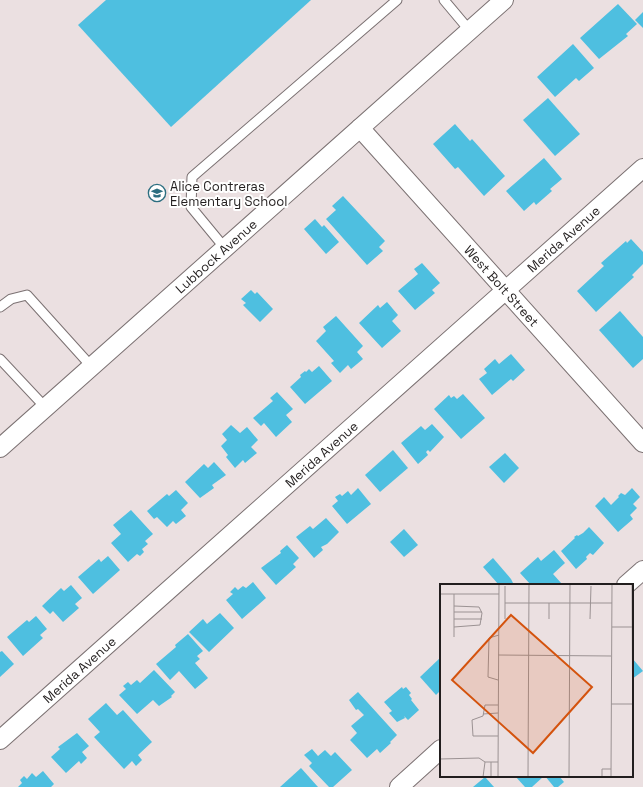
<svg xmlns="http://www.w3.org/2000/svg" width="643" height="787" font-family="'Space Grotesk',sans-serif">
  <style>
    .building { fill: #4ebfe0 }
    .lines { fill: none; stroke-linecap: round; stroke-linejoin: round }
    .lane-casing { stroke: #7b7172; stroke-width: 11 }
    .street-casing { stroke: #7b7172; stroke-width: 20 }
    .lane { stroke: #fff; stroke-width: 9 }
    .street { stroke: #fff; stroke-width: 18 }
    .labels { text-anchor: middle; stroke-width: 4; stroke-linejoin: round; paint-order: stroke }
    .poi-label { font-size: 13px; fill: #221e1e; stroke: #fff; text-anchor: start }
    .street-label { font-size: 13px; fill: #221e1e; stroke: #fff }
    .inset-road { fill: none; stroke: #9b9293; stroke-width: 1 }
    .view { fill: #d4530e; fill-opacity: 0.15; stroke: #d4530e; stroke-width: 2 }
    .inset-edge { fill: none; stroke: #221e1e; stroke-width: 2 }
  </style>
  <rect width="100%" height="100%" fill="#ebe0e1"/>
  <g class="building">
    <path d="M106 0H311L171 127 78 25Z"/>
    <path d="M618 4 637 24 626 34 628 36 599 59 580 38Z"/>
    <path d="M643 12V28L635 20Z"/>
    <path d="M573 44 594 68 579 81 576 78 555 97 537 77Z"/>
    <path d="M548 98 580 134 555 156 523 120Z"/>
    <path d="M455 124 470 141 472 139 505 176 484 196 458 167 455 169 433 144Z"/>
    <path d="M544 158 562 179 550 189 552 191 536 205 534 202 524 211 506 191Z"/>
    <path d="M343 196 385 241 379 247 383 251 367 265 326 219 336 210 332 206Z"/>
    <path d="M315 219 322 227 324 225 339 242 326 254 304 229Z"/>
    <path d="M631 239 643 252V264L632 275 634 277 596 312 577 291 604 266 601 263 626 241 627 243Z"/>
    <path d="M422 263 440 283 432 290 435 293 415 310 398 291 418 274 414 269Z"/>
    <path d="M251 290 255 294 257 292 273 309 260 322 243 305 246 303 241 299Z"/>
    <path d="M387 302 398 315 392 321 401 331 382 348 359 323 378 305 380 308Z"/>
    <path d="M620 311 643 337V359L633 368 599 330Z"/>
    <path d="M336 316 363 346 357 352 363 359 351 369 348 365 340 373 331 363 334 361 316 341 326 331 323 327Z"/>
    <path d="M511 354 525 370 513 381 511 379 492 395 479 379 487 373 484 369 495 359 499 364Z"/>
    <path d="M319 366 332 381 305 404 290 387 301 377 300 375 305 371 306 372 309 369 312 372Z"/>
    <path d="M277 392 293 409 286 415 292 422 276 437 264 423 261 426 253 418 273 401 270 398Z"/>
    <path d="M463 394 485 418 461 439 434 409 449 395 451 398 454 396 457 399Z"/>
    <path d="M432 424 444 437 430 452 428 450 426 452 428 455 418 464 401 443 421 426 425 430Z"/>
    <path d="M231 425 240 433 247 427 258 440 251 447 257 453 245 463 243 460 235 468 226 457 228 455 221 446 227 440 222 434Z"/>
    <path d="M393 450 408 468 380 492 365 475Z"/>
    <path d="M505 453 519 468 504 483 489 467Z"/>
    <path d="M214 462 226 475 212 485 214 488 200 498 185 482 204 464 208 468Z"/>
    <path d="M358 488 371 504 347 524 332 506 338 501 335 497 340 494 342 496 348 491 351 495Z"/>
    <path d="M632 488 640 497 633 504 637 508 630 515 633 519 618 532 595 506 604 497 611 505 619 497 618 496 621 493 625 495Z"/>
    <path d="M176 490 188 503 181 510 186 516 176 524 173 521 167 527 157 517 154 519 147 511 167 494 169 496Z"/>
    <path d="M131 510 153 534 145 541 148 544 142 549 144 552 140 556 137 554 128 562 111 543 121 534 113 525Z"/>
    <path d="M326 518 339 532 327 544 321 547 323 550 314 558 296 537 310 526 313 529Z"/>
    <path d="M589 527 604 543 593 555 590 553 586 557 587 559 576 569 561 551 575 538 574 537 577 535 578 536 583 533Z"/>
    <path d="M404 529 418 545 404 557 390 542Z"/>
    <path d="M287 545 299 558 293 564 296 567 276 585 261 568 281 553 280 551Z"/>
    <path d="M554 550 565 563 553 574 562 584 531 585 520 573 538 557 541 561Z"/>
    <path d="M108 556 120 570 93 594 78 577 99 559 101 562Z"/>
    <path d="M493 558 511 579 514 585H499L483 567Z"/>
    <path d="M253 582 266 598 242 619 226 600 233 594 230 592 235 587 238 590 243 586 246 588Z"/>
    <path d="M71 585 82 598 75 604 79 608 63 622 53 611 50 614 42 606 61 588 64 591Z"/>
    <path d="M220 613 234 628 209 652 189 632 203 619 207 624Z"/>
    <path d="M36 616 47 629 40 635 43 638 23 656 7 637 27 620 29 622Z"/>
    <path d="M188 634 203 651 197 656 200 659 195 663 208 678 195 689 179 671 170 680 156 664 176 647 175 645Z"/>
    <path d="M2 651 14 664 0 677V652Z"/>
    <path d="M441 657V690L436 695 420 677Z"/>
    <path d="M632 658 643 671 632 679Z"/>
    <path d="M154 670 175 692 171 696 172 697 159 706 153 700 137 714 119 695 126 689 123 686 128 682 131 685 137 680 140 683Z"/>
    <path d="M402 687 403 689 406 687 411 693 409 695 412 699 411 700 419 710 408 720 404 716 405 718 397 722 389 713 392 711 384 702Z"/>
    <path d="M358 692 397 735 390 742 391 743 380 753 377 749 367 758 350 740 357 733 351 726 364 715 358 709 356 710 349 700Z"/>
    <path d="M106 703 117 715 123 710 152 742 138 755 142 760 136 766 132 761 124 769 94 737 100 732 88 719Z"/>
    <path d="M77 733 89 746 82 752 87 758 81 764 79 761 66 773 51 757 60 749 58 747Z"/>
    <path d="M312 749 318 756 325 750 331 756 335 752 352 770 333 787H329L309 766 312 763 304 755Z"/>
    <path d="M301 768 318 787H280Z"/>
    <path d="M43 771 54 784 51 787H18L22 783 20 780 24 776 27 779 32 773 36 777Z"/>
    <path d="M515 776H544L532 787H525Z"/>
    <path d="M545 776H559L564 782 558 787H554Z"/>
    <path d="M485 777 494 787H473Z"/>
  </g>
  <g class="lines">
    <defs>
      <g id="lane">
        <path d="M444 0 470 31"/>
        <path d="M224 247 191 207 192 177 397 0"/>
        <path d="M0 307 11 299 27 295 91 366"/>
        <path d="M0 359 45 407"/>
      </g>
      <g id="street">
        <path id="s1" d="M360 128 643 443"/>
        <path id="s2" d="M0 448 504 0"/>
        <path d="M626 585 643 570"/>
        <path id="s3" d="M0 740 643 168"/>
        <path d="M399 787 441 749"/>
      </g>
    </defs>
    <use href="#lane" class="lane-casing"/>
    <use href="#street" class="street-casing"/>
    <use href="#lane" class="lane"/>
    <use href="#street" class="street"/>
  </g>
  <defs>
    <symbol id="school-ring" viewBox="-11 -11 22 22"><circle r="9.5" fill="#fff" stroke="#2c6e80" stroke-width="1.5"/><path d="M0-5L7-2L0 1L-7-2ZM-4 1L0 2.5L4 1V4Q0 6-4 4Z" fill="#2c6e80"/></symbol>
  </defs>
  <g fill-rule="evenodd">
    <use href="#school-ring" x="147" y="183" width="20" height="20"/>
  </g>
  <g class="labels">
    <g class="poi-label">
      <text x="170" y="191">Alice Contreras<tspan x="170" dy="15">Elementary School</tspan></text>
    </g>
    <g class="street-label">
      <text dy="5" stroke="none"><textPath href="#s3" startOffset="754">Merida Avenue</textPath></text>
      <text dy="5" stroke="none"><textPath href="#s2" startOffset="289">Lubbock Avenue</textPath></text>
      <text dy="5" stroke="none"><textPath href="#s1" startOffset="212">West Bolt Street</textPath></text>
      <text dy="5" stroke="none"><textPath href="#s3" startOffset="430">Merida Avenue</textPath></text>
      <text dy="5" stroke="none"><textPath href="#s3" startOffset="106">Merida Avenue</textPath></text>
    </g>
  </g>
  <g transform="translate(440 584)">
    <rect width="193" height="193" fill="#ebe0e1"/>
    <path class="inset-road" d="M192 0 193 187M65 2V35M0 10H59M65 19H172M14 28H42M14 35H42M109 35V19M150 35 151 2M14 43 40 41 42 29 39 23 14 22M172 43H193M14 53V10M58 71 171 72M58 96 48 93 49 54 59 51M171 120H193M43 130 58 129M58 152H33L32 136 43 132 45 121H58M0 175 39 174 45 178H58M43 193 45 178M51 193V178M58 193 59 0M88 193 89 0M129 193 130 0M162 193V185H171M171 193 172 0"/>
    <path class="view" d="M71 31 152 103 93 169 12 96Z"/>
    <rect width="193" height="193" class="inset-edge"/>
  </g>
</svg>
